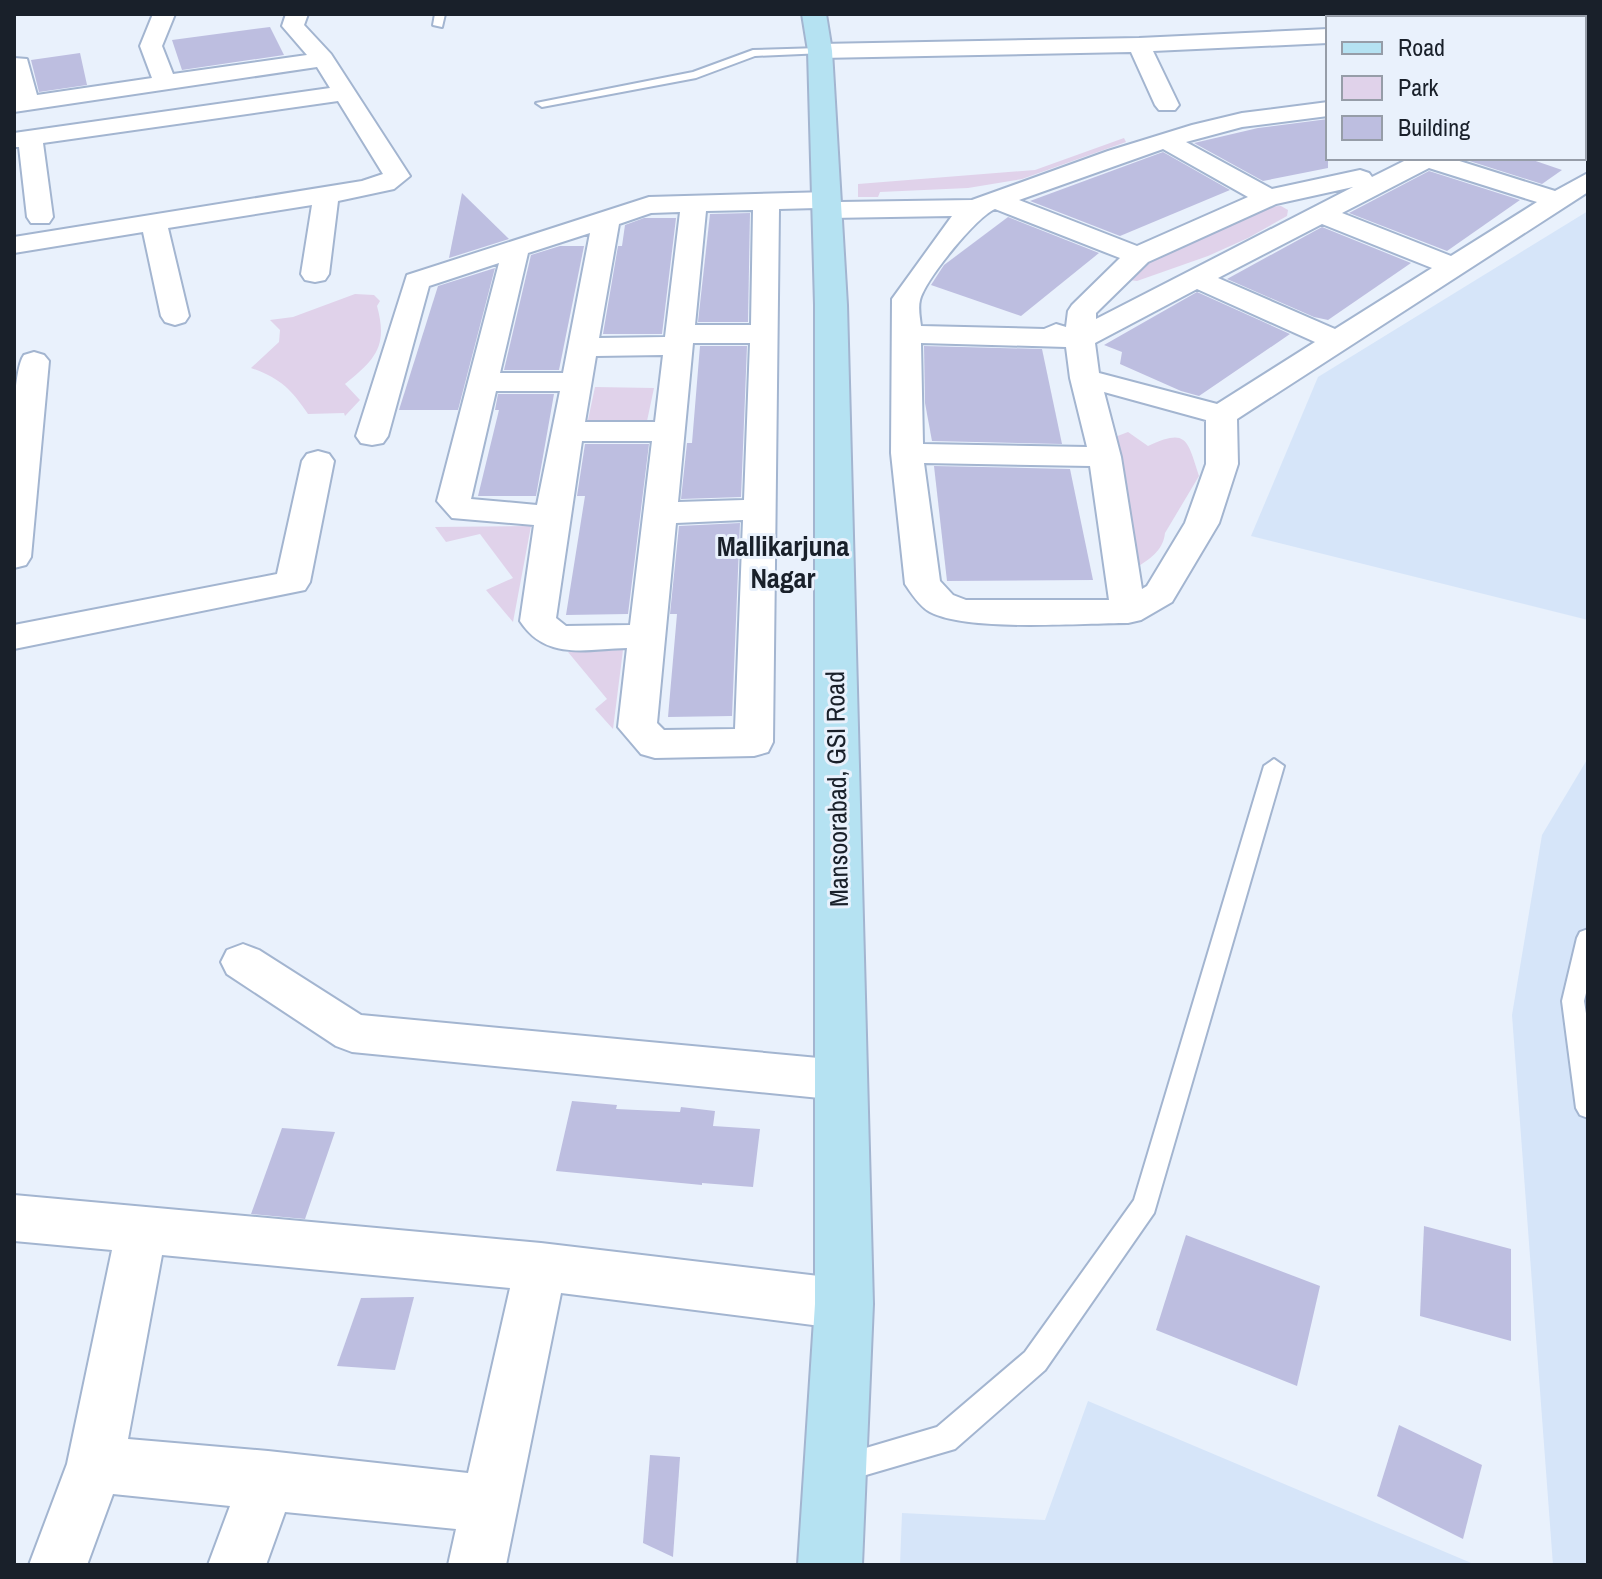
<svg xmlns="http://www.w3.org/2000/svg" width="1602" height="1579" font-family="'Archivo Narrow',sans-serif">
  <style>
    .built { fill: #d6e5f9 }
    .green { fill: #e0d2ea }
    .building { fill: #bdbee0 }
    .lines { fill: none; stroke-linecap: round; stroke-linejoin: round }
    .lane-casing { stroke: #a3b5d0; stroke-width: 4 }
    .street-casing { stroke: #a3b5d0; stroke-width: 4 }
    .secondary-casing { stroke: #a3b5d0; stroke-width: 4 }
    .lane { fill: #fff; fill-rule: evenodd }
    .street { fill: #fff; fill-rule: evenodd }
    .secondary { fill: #b5e2f2; fill-rule: evenodd }
    .labels { text-anchor: middle; stroke-width: 6; stroke-linejoin: round; paint-order: stroke }
    .street-label { font-size: 26px; fill: #19202a; stroke: #e9f1fc }
    .neighbourhood-label { font-size: 28px; font-weight: bold; fill: #19202a; stroke: #e9f1fc }
  </style>
  <rect width="100%" height="100%" fill="#e9f1fc"/>
  <g class="built">
    <path d="M1588 211V620L1251 536 1318 377Z"/>
    <path d="M1588 758V1565H1553L1512 1015 1542 835Z"/>
    <path d="M1088 1401 1476 1565H900L902 1513 1045 1520Z"/>
  </g>
  <g class="green">
    <path d="M1124 138 1126 142 1022 179 968 188 880 192 878 197H858V184L1035 170Z"/>
    <path d="M1281 206 1288 210 1287 216 1248 238 1208 256 1137 281 1121 279 1122 271 1261 207Z"/>
    <path d="M355 294 374 295 380 301 377 306C388 346 376 359 345 384L360 400 345 416 344 413 308 414C291 389 280 378 251 368L279 342 280 330 270 320 293 317Z"/>
    <path d="M595 387 654 388 647 421 588 420Z"/>
    <path d="M1128 432 1148 446C1187 428 1187 439 1199 476L1165 533C1163 553 1145 562 1129 572L1094 445Z"/>
    <path d="M531 526 513 622 486 590 513 578 480 534 446 542 435 527Z"/>
    <path d="M623 650 613 729 595 709 607 699 568 652Z"/>
  </g>
  <g class="building">
    <path d="M270 27 284 55 182 70 172 40Z"/>
    <path d="M80 53 87 85 39 92 31 60Z"/>
    <path d="M1328 119V168L1263 181 1194 143 1258 128Z"/>
    <path d="M1163 152 1230 190 1120 236 1030 201Z"/>
    <path d="M1460 158H1527L1562 170 1542 184Z"/>
    <path d="M1429 171 1520 200 1447 251 1349 213Z"/>
    <path d="M462 193 509 239 449 258Z"/>
    <path d="M750 213 748 322H698L710 214Z"/>
    <path d="M1008 217 1099 253 1021 316 931 285 944 265Z"/>
    <path d="M644 218H676L662 334H603L618 246H622L625 225Z"/>
    <path d="M1322 227 1411 263 1328 320 1314 317 1227 279Z"/>
    <path d="M560 246H584L559 370H504L531 255Z"/>
    <path d="M495 268 458 410H399L438 286Z"/>
    <path d="M1197 292 1290 334 1199 396 1181 391 1120 364 1122 352 1104 345Z"/>
    <path d="M700 346H747L741 497 681 499 687 443H692Z"/>
    <path d="M924 346 1042 349 1062 444 932 441 925 403Z"/>
    <path d="M498 394H554L536 496H478L499 410H495Z"/>
    <path d="M585 444H649L628 614 566 615 585 496H577Z"/>
    <path d="M934 466 1070 469 1093 580 947 581Z"/>
    <path d="M740 523 732 716 668 717 677 614H670L679 526Z"/>
    <path d="M572 1101 617 1105 616 1109 680 1112 681 1107 715 1111 713 1126 760 1129 753 1187 702 1183V1185L556 1171Z"/>
    <path d="M282 1128 335 1132 305 1219 251 1214Z"/>
    <path d="M1424 1226 1511 1249V1341L1420 1316Z"/>
    <path d="M1186 1235 1320 1286 1297 1386 1156 1330Z"/>
    <path d="M414 1297 395 1370 337 1366 361 1298Z"/>
    <path d="M1399 1425 1482 1465 1463 1539 1377 1496Z"/>
    <path d="M650 1455 680 1457 673 1557 643 1543Z"/>
  </g>
  <g class="lines">
    <defs>
      <g id="lane">
        <path d="M435 14H445L442 27 433 25Z"/>
        <path d="M820 48 826 51 824 53 755 56 696 78 542 107 536 103 693 72 753 50Z"/>
        <path d="M1274 759 1284 766 1154 1213 1045 1370 955 1449 842 1482 832 1478 828 1468 832 1458 937 1427 1025 1352 1134 1200 1264 766Z"/>
        <path d="M1588 929V985L1584 1001 1588 1026V1118L1580 1115 1576 1108 1562 1001 1577 938 1580 932Z"/>
      </g>
      <g id="street">
        <path d="M153 14H175L162 46 173 74 307 55 282 26 286 14H308L304 25 331 54 410 176 394 189 338 201 329 274 325 280 315 282 305 280 301 274 312 205 168 228 189 316 185 322 175 325 165 322 161 316 143 232 14 253V237L362 181 383 174 338 101 43 143 53 217 49 223H31L27 217 19 147H14V133L330 88 317 67 14 112V58L27 59 37 95 152 78 140 46Z"/>
        <path d="M1328 29V43L1153 51 1179 105 1175 110H1159L1155 105 1131 52 820 58 809 51 820 44 1139 38Z"/>
        <path d="M1588 30V46L1584 47V31Z"/>
        <path d="M1328 102V116L1242 127 1186 142 1272 189 1360 170 1369 173 1372 177 1410 158H1450L1555 191 1588 173V192L1237 419 1238 464 1219 523 1172 602 1141 620 1128 623C1081 623 968 632 930 612 920 607 911 593 905 584L891 453 892 299 952 216 829 218 820 216 817 208 779 209 773 742 768 752 754 756 655 758 641 754 618 727 627 648C586 649 546 661 520 621L534 525 452 518 437 501 499 263 429 286 388 436 383 443 372 445 361 443 356 436 407 275 649 197 829 192 838 195 840 202 972 200 1108 151 1192 125 1242 113ZM1163 149 1248 197 1137 246 1019 200ZM1429 168 1537 202 1451 256 1342 213ZM1353 187 1096 319V313L1148 262 1276 204ZM995 209 1120 258 1072 305 1068 311 1066 327 1056 324 1044 329 921 326C920 318 918 308 920 300 925 280 975 218 995 209ZM753 210 751 325H695L706 211ZM680 212 665 337 599 338 619 224 651 213ZM1322 224 1432 268 1335 329 1218 278ZM590 233 563 373H500L528 253ZM1197 289 1315 342 1217 404 1099 373 1095 343ZM693 343H750L744 500 678 502ZM921 343 1066 347 1070 378 1087 447 923 444ZM663 355 655 422H585L596 356ZM496 391H560L537 505 471 499ZM1104 392 1206 420V464L1185 523 1147 586 1142 589 1121 457ZM582 441H652L630 625 566 626 556 618ZM924 463 1090 466 1109 600H966L953 595 940 581ZM743 520 735 729 664 730 657 723 676 523Z"/>
        <path d="M1584 111 1588 112V127L1584 126Z"/>
        <path d="M34 352 44 355 49 361 31 557 26 565 14 568C14 530 7 378 24 355Z"/>
        <path d="M318 451 329 454 334 461 310 582 305 590 14 649V625L277 574 302 461 307 454Z"/>
        <path d="M243 944 259 950 361 1015 840 1060 857 1066 864 1080 857 1094 840 1100 352 1052 336 1046 227 974 221 962 227 950Z"/>
        <path d="M14 1195 541 1243 844 1279 863 1287 870 1304 863 1321 844 1329 561 1293 506 1565H448L456 1529 285 1512 266 1565H208L230 1506 113 1494 87 1565H29L67 1464 112 1250 14 1241ZM162 1255 510 1288 468 1473 268 1451 128 1439Z"/>
      </g>
      <path id="secondary" d="M802 14H826L832 51 847 305 873 1304 862 1565H798L815 1304V305L808 51Z"/>
    </defs>
    <use href="#lane" class="lane-casing"/>
    <use href="#street" class="street-casing"/>
    <use href="#secondary" class="secondary-casing"/>
    <use href="#lane" class="lane"/>
    <use href="#street" class="street"/>
    <use href="#secondary" class="secondary"/>
  </g>
  <g class="labels">
    <g class="street-label">
      <text transform="translate(837 789) rotate(-91)" y="9">Mansoorabad, GSI Road</text>
    </g>
    <g class="neighbourhood-label">
      <text x="783" y="556">Mallikarjuna<tspan x="783" dy="32">Nagar</tspan></text>
    </g>
  </g>
  <rect width="1602" height="1579" fill="none" stroke="#19202a" stroke-width="32"/>
  <rect x="1326" y="16" width="260" height="144" fill="#e9f1fc" stroke="#969da8" stroke-width="2"/>
  <rect x="1342" y="42" width="40" height="12" fill="#b5e2f2" stroke="#969da8" stroke-width="2"/>
  <text x="1398" y="56" font-size="24" fill="#19202a">Road</text>
  <rect x="1342" y="76" width="40" height="24" fill="#e0d2ea" stroke="#969da8" stroke-width="2"/>
  <text x="1398" y="96" font-size="24" fill="#19202a">Park</text>
  <rect x="1342" y="116" width="40" height="24" fill="#bdbee0" stroke="#969da8" stroke-width="2"/>
  <text x="1398" y="136" font-size="24" fill="#19202a">Building</text>
</svg>
